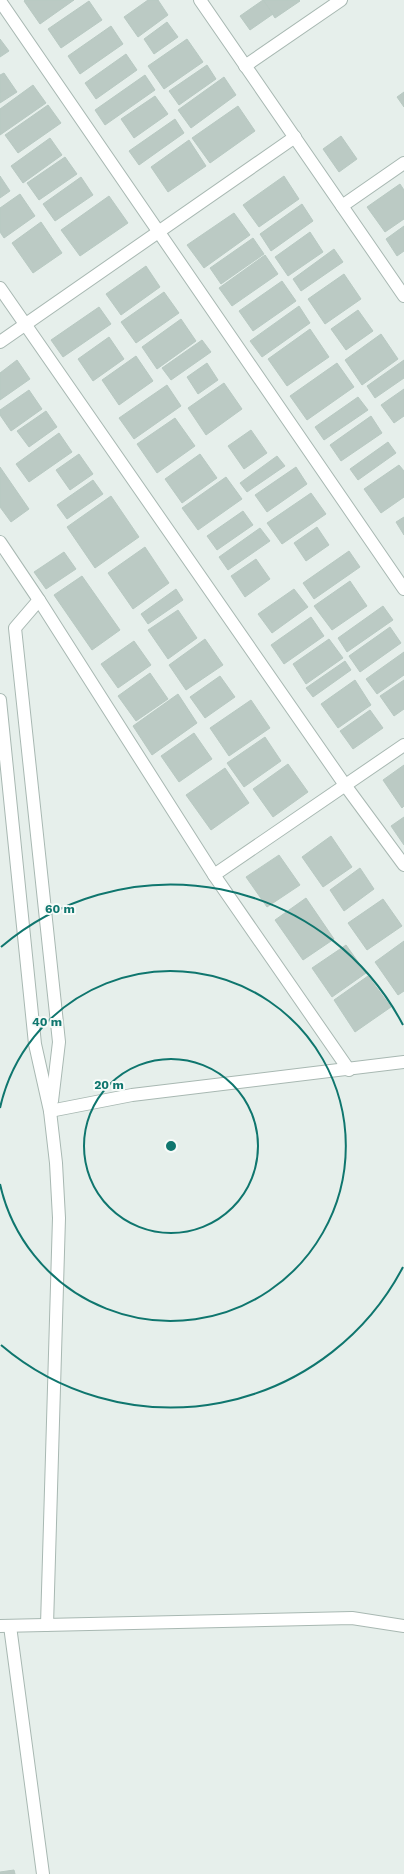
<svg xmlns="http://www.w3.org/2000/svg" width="404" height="1874" font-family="'Work Sans',sans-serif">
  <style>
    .building { fill: #bbcac4; stroke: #b8c9c2 }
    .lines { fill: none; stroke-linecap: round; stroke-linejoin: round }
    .street-casing { stroke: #a8b8b2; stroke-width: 14 }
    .street { stroke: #fff; stroke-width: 12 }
    .ring { fill: none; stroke: #0f766e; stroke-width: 2 }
    .centre { fill: #0f766e; stroke: #f7fbf9; stroke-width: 2 }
    .ring-label { font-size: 12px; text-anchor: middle; font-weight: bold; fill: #0f766e; stroke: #f7fbf9; stroke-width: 4; stroke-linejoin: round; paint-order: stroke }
  </style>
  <rect width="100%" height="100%" fill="#e6efeb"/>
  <g class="building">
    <path d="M25 0H74L40 24 24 1Z"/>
    <path d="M148 0H158L168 15 138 37 124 17Z"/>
    <path d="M263 0H299L300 1 275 18Z"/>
    <path d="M263 0 273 14 250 30 240 16Z"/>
    <path d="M89 1 102 20 61 48 48 29Z"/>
    <path d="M167 22 178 37 154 54 144 39Z"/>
    <path d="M111 26 123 44 80 74 68 56Z"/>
    <path d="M0 39 9 51 0 57Z"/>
    <path d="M187 39 203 62 164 89 148 66Z"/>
    <path d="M126 54 137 70 96 99 85 83Z"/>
    <path d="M207 65 216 79 179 105 169 91Z"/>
    <path d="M4 73 17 92 0 103V75Z"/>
    <path d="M145 75 155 90 105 125 95 110Z"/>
    <path d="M224 77 236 95 191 128 178 110Z"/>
    <path d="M33 85 46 103 0 135V109Z"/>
    <path d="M404 92V107L397 97Z"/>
    <path d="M155 96 168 114 134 138 121 119Z"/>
    <path d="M48 105 61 123 18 153 5 135Z"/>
    <path d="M238 106 255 131 210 163 192 138Z"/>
    <path d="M175 119 184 133 139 165 129 151Z"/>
    <path d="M341 136 357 159 339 172 323 149Z"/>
    <path d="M50 138 62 155 23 183 11 166Z"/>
    <path d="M189 140 206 166 168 192 151 167Z"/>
    <path d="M65 157 77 174 39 200 27 183Z"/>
    <path d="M0 176 10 191 0 198Z"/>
    <path d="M284 176 299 199 259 227 243 205Z"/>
    <path d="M81 177 93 195 55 221 43 204Z"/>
    <path d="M400 184 404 190V219L385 232 367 207Z"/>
    <path d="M20 194 35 216 4 238 0 232V208Z"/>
    <path d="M109 196 128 223 80 256 61 230Z"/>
    <path d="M302 204 313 221 271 251 260 234Z"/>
    <path d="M234 213 250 235 204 268 187 245Z"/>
    <path d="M41 222 62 253 33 273 12 243Z"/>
    <path d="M404 226V251L397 256 386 239Z"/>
    <path d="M310 232 323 252 288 276 275 257Z"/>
    <path d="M253 238 264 254 221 284 210 268Z"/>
    <path d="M334 249 343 262 301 291 293 279Z"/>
    <path d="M265 255 278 274 232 306 219 288Z"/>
    <path d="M146 266 160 287 121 315 106 294Z"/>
    <path d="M344 274 361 299 325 324 308 299Z"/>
    <path d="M282 281 296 301 253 331 239 311Z"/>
    <path d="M164 292 179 313 136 343 121 322Z"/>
    <path d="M299 306 310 323 262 357 250 341Z"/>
    <path d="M99 307 111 324 63 357 51 340Z"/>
    <path d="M358 310 373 331 346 350 331 329Z"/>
    <path d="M181 319 196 341 157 369 142 347Z"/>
    <path d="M310 329 329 357 287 386 268 359Z"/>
    <path d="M381 334 398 359 362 385 345 360Z"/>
    <path d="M109 337 124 359 93 381 78 359Z"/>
    <path d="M202 340 211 352 171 380 162 368Z"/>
    <path d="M136 356 153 381 119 405 102 380Z"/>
    <path d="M17 360 30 379 0 400V373Z"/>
    <path d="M404 360V378L375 398 367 386Z"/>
    <path d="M207 363 218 380 198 394 187 377Z"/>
    <path d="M337 363 354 387 307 420 290 396Z"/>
    <path d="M224 383 242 409 206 435 188 408Z"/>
    <path d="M167 385 181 406 134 439 119 418Z"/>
    <path d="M404 389V416L394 423 381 405Z"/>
    <path d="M29 390 42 409 11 431 0 415V410Z"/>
    <path d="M358 397 368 410 324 440 315 427Z"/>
    <path d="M46 411 57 427 29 447 17 431Z"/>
    <path d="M371 416 382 433 341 461 330 445Z"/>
    <path d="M175 418 195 446 157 473 137 444Z"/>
    <path d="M251 430 267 453 244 469 228 446Z"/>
    <path d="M59 433 72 452 29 482 16 464Z"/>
    <path d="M388 442 396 453 358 480 350 469Z"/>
    <path d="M79 454 93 474 70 490 56 470Z"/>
    <path d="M200 454 217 478 182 503 165 479Z"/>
    <path d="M277 456 285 466 247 492 240 483Z"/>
    <path d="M399 465 404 471V497L381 513 364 489Z"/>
    <path d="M0 467 29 509 11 522 0 507Z"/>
    <path d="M296 467 307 484 267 512 255 495Z"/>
    <path d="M226 477 242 499 198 530 182 508Z"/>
    <path d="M93 480 103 494 67 519 57 505Z"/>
    <path d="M311 493 326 514 282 544 267 523Z"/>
    <path d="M111 496 139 537 95 568 67 527Z"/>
    <path d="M243 511 253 525 217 550 207 536Z"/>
    <path d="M404 517V535L396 522Z"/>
    <path d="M317 527 329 545 306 561 294 543Z"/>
    <path d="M260 528 270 541 228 570 219 557Z"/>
    <path d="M145 547 169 583 133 609 108 573Z"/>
    <path d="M349 551 360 567 314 599 303 583Z"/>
    <path d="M64 552 76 569 46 589 34 572Z"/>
    <path d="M256 559 270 579 245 597 231 576Z"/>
    <path d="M82 576 120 630 92 650 54 595Z"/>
    <path d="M350 581 367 606 332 630 314 606Z"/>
    <path d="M176 589 183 600 148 624 141 614Z"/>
    <path d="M294 589 308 607 272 633 258 614Z"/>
    <path d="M383 606 393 620 347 652 338 638Z"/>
    <path d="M178 610 197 638 168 659 148 630Z"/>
    <path d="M311 617 324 636 284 664 271 645Z"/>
    <path d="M390 627 401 643 360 672 349 656Z"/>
    <path d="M205 639 223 665 186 690 169 665Z"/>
    <path d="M329 639 343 658 306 684 293 664Z"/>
    <path d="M134 641 151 665 118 688 101 664Z"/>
    <path d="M404 652V675L377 694 366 679Z"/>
    <path d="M345 661 351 670 313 697 306 688Z"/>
    <path d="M150 673 168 699 136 721 118 696Z"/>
    <path d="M220 676 235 697 205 718 190 697Z"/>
    <path d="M355 680 371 705 338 728 321 704Z"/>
    <path d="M404 680V709L394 716 380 696Z"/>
    <path d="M178 694 197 723 152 755 133 726Z"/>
    <path d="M251 700 270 728 229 756 210 728Z"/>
    <path d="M370 710 383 728 353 749 340 731Z"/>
    <path d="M194 733 212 759 179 782 161 756Z"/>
    <path d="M265 737 281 761 244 787 227 763Z"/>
    <path d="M288 764 308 792 273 817 253 789Z"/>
    <path d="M404 765V806L402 808 383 780Z"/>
    <path d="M225 768 249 803 211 830 186 795Z"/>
    <path d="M404 817V845L391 826Z"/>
    <path d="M331 836 352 867 323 887 302 857Z"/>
    <path d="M279 855 300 885 267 907 246 877Z"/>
    <path d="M360 868 374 889 344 911 330 890Z"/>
    <path d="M306 898 334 939 303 960 275 920Z"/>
    <path d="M383 899 402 926 367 950 348 923Z"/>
    <path d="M404 941V991L398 995 375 962Z"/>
    <path d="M346 945 366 973 332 997 312 968Z"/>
    <path d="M368 976 391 1007 355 1032 334 1000Z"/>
    <path d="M14 1870 15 1874H0V1872Z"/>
  </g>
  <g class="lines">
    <defs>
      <g id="street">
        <path d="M200 0 404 296"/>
        <path d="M0 1 404 589"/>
        <path d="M245 66 341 0"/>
        <path d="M342 206 404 163"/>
        <path d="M0 288 345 785 404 865"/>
        <path d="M0 342 295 137"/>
        <path d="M0 542 39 600 214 875 349 1070"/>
        <path d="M39 600 15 628 59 1042 52 1101"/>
        <path d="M0 700 35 1044 50 1111 56 1163 59 1218 47 1625"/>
        <path d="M214 875 404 745"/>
        <path d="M50 1111 132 1095 404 1062"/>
        <path d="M0 1626 352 1618 404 1626"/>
        <path d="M10 1626 43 1874"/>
      </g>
    </defs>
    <use href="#street" class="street-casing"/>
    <use href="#street" class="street"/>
  </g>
  <g class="ring">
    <circle cx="171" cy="1146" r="87"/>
    <path d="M0 1108A175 175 0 1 1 0 1184"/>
    <path d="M403 1267A262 262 0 0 1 1 1345M1 947A262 262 0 0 1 403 1025"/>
  </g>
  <circle cx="171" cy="1146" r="6" class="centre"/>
  <g class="ring-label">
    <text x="60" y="913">60 m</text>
    <text x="47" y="1026">40 m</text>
    <text x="109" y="1089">20 m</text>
  </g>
</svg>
